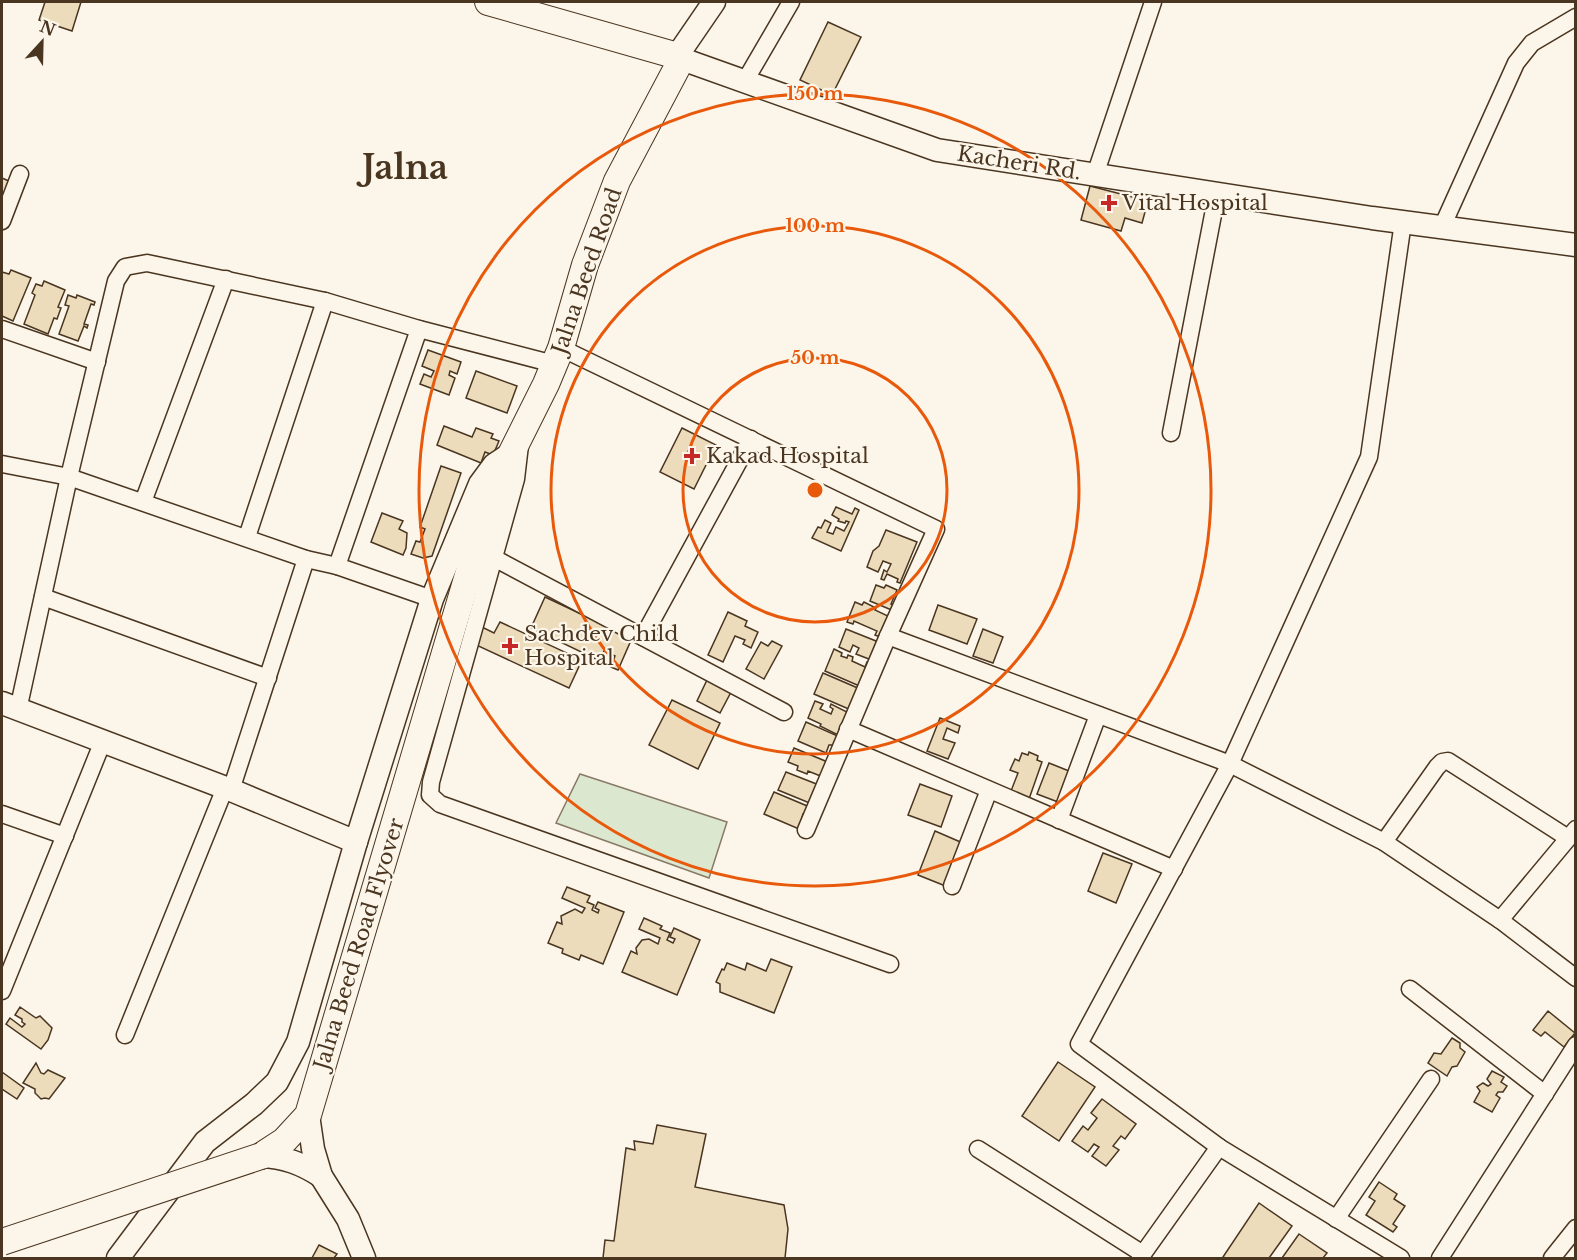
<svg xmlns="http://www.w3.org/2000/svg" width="1577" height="1260" font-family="'Libre Baskerville',serif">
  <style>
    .green { fill: #dce7d0; stroke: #887966; stroke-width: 1.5 }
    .building { fill: #ecdcbc; stroke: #4a3520; stroke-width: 1.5 }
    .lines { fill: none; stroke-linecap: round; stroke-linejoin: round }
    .street-casing { stroke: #4a3520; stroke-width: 19 }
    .secondary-casing { stroke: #4a3520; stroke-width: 25 }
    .primary-casing { stroke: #4a3520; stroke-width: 28 }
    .street { stroke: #fbf6e9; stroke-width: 16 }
    .secondary { stroke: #fbf6e9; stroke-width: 22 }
    .primary { stroke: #fbf6e9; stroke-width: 26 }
    .primary-bridge-casing { stroke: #4a3520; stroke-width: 28; stroke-linecap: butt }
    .primary-bridge { stroke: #fbf6e9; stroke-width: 26 }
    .ring { fill: none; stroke: #e8590c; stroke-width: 3 }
    .poi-dot { fill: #c62828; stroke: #fbf6e9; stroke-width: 2 }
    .labels { text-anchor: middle; stroke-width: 4.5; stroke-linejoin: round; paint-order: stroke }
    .street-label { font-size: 21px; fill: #4a3520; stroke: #fbf6e9 }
    .poi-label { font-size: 21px; fill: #4a3520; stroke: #fbf6e9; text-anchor: start }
    .town-label { font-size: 33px; font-weight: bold; fill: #4a3520; stroke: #fbf6e9 }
    .centre { fill: #e8590c; stroke: #fbf6e9; stroke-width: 3 }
    .ring-label { font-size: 18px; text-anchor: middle; font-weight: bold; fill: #e8590c; stroke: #fbf6e9; stroke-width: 4.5; stroke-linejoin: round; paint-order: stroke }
  </style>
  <rect width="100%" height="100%" fill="#fbf6e9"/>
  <path class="green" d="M580 774 727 822 709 878 556 823Z"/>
  <g class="building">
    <path d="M45 2H81L72 31 39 20Z"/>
    <path d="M828 22 861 37 832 95 800 80Z"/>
    <path d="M2 178 11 182 2 204Z"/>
    <path d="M1090 186 1148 201 1142 223 1125 218 1121 231 1081 220Z"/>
    <path d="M11 270 31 278 13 321 2 316V272L9 274Z"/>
    <path d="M44 281 65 290 58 307 61 308 57 319 54 318 48 334 24 324 35 295 32 293 36 284 42 286Z"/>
    <path d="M68 295 76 298 77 295 95 302 94 305 91 304 84 324 88 325 87 328 84 326 78 341 59 334 69 306 65 305Z"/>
    <path d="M428 350 461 362 457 374 450 371 449 375 455 378 449 395 420 384 424 374 431 377 434 371 422 366Z"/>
    <path d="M476 371 517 386 507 413 466 398Z"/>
    <path d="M444 426 472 437 476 428 493 434 491 438 499 441 493 455 485 452 481 463 437 445Z"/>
    <path d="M682 428 716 445 694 489 660 472Z"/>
    <path d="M441 466 461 473 432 556 423 558 411 554 416 541 420 542 425 529 420 527Z"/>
    <path d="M836 507 852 514 855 508 859 510 841 551 812 538 818 527 821 528 825 520 831 523 827 532 833 534 836 527 844 531 849 522 846 521 845 523 838 521 839 519 832 515Z"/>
    <path d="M382 513 403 521 399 529 407 533 406 548 403 555 371 542Z"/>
    <path d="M886 530 917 542 900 583 897 582 898 579 887 574 884 580 881 579 884 570 887 572 891 564 883 561 878 572 867 567 873 551 879 546Z"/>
    <path d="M876 585 884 588 886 585 897 590 891 604 896 606 894 611 870 601Z"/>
    <path d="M545 597 632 638 618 670 611 667 615 656 604 651 600 661 531 628Z"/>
    <path d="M855 602 862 605 864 602 876 608 875 610 892 618 883 638 875 635 877 631 854 621 853 624 847 622Z"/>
    <path d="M938 605 977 619 967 644 929 630Z"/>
    <path d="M728 612 747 621 745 626 758 632 751 648 743 644 745 640 735 636 723 662 708 655Z"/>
    <path d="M500 622 582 660 569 688 474 644 482 627 494 633Z"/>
    <path d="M846 629 881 643 874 661 856 654 859 648 853 645 850 652 839 647Z"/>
    <path d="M983 629 1003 637 993 663 973 656Z"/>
    <path d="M772 641 782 646 764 679 746 669 761 642 768 646Z"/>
    <path d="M834 649 842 653 841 656 847 658 848 655 853 657 852 661 865 667 867 662 873 664 864 688 825 671Z"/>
    <path d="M823 673 860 689 851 710 814 694Z"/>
    <path d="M707 680 731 692 720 713 697 701Z"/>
    <path d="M672 700 720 723 698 769 649 745Z"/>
    <path d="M815 701 823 704 820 709 831 714 833 709 830 707 831 704 847 712 838 735 820 726 821 724 808 718Z"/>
    <path d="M940 718 960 726 958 733 947 728 943 739 955 743 948 759 927 751Z"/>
    <path d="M806 722 840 737 836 745H829L826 753 798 741Z"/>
    <path d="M794 748 830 763 823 777 808 771 807 774 797 770 798 766 788 762Z"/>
    <path d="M1029 752 1038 756 1037 760 1042 762 1029 799 1011 791 1018 773 1010 770 1015 759 1019 761 1022 753 1028 755Z"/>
    <path d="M1049 763 1069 771 1058 802 1037 794Z"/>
    <path d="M786 772 819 785 812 804 778 790Z"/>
    <path d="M920 784 952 796 941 827 908 815Z"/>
    <path d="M774 792 812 808 808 816 803 814 799 829 764 814Z"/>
    <path d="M935 831 965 844 948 887 918 875Z"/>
    <path d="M1103 853 1132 864 1116 903 1088 891Z"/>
    <path d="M567 887 590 896 587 902 594 905 592 910 598 913 599 910 595 908 598 902 624 912 603 964 581 955 579 960 562 953 563 949 548 943 557 922 562 924 561 916 575 909 582 913 585 908 562 898Z"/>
    <path d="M644 918 662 926 660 929 670 933 667 940 673 943 675 939 670 937 674 928 700 940 677 995 622 972 631 951 637 954 636 948 642 940 649 939 658 944 660 938 639 929Z"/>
    <path d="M771 959 792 967 774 1013 720 992V984L716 982 722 969 724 970 727 963 745 970 747 963 766 971Z"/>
    <path d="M20 1007 36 1018 40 1016 52 1028 48 1040 41 1049 6 1024 10 1018 22 1027 25 1024 22 1022V1019L15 1015Z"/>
    <path d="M1548 1011 1575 1033 1564 1047 1545 1032 1541 1036 1533 1030Z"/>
    <path d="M1452 1038 1460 1043V1048L1465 1052 1457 1066 1452 1067 1447 1076 1428 1063 1434 1053 1441 1054Z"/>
    <path d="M1058 1062 1095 1087 1059 1141 1022 1116Z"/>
    <path d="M36 1063 41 1073 44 1074 48 1070 65 1078 49 1099 45 1098 41 1099 35 1093V1089L23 1083Z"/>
    <path d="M1492 1071 1504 1077 1501 1082 1507 1086 1503 1092H1498L1496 1095 1500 1098 1492 1112 1474 1102 1480 1091 1477 1087 1483 1083 1488 1086 1491 1084 1487 1079Z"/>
    <path d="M2 1072 24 1088 17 1099 2 1089Z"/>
    <path d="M1102 1099 1136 1124 1125 1139 1121 1136 1113 1146 1119 1150 1106 1166 1092 1156 1099 1147 1094 1144 1088 1152 1072 1141 1083 1126 1088 1130 1097 1118 1091 1113Z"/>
    <path d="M657 1125 706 1134 695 1187 784 1205 788 1229 785 1258H603L605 1240 614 1241 626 1148 635 1150 634 1141 653 1144Z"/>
    <path d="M1379 1182 1397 1194 1394 1199 1405 1206 1393 1224 1397 1227 1393 1232 1366 1215 1375 1201 1369 1197Z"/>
    <path d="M1259 1203 1292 1226 1269 1258H1225L1223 1257Z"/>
    <path d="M1299 1234 1327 1253 1323 1258H1282Z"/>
    <path d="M319 1245 337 1254 334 1258H312Z"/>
  </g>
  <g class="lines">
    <defs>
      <g id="street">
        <path d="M745 81 791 2"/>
        <path d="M1095 175 1153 2"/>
        <path d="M2 221 20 174"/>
        <path d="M1442 227 1516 63 1532 43 1576 17"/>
        <path d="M2 329 97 362"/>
        <path d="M561 348 936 529 888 636 1230 764 1384 842 1500 920 1576 978"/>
        <path d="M1171 433 1217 194"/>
        <path d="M520 445 516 479 431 782 430 795 440 804 890 964"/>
        <path d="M2 464 69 477 306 559 337 566 432 599"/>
        <path d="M143 502 226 279"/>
        <path d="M247 537 325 301"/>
        <path d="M494 558 784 712"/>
        <path d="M337 566 419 329"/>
        <path d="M43 597 268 678"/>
        <path d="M643 637 751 439"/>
        <path d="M18 710 69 477 116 281 125 267 147 263 325 301 419 329 554 364"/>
        <path d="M848 729 1174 869"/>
        <path d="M231 790 306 559"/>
        <path d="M2 814 65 836"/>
        <path d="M1059 820 1098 715"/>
        <path d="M806 830 888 636"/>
        <path d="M1384 842 1437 767 1442 762 1448 761 1568 838"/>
        <path d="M952 886 989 790"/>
        <path d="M1500 920 1576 829"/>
        <path d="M1410 989 1545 1094"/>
        <path d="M2 991 103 741"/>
        <path d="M125 1035 225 788"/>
        <path d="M1219 1147 1079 1044 1230 764 1369 457 1403 222"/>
        <path d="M978 1149 1143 1254"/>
        <path d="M1336 1219 1431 1079"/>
        <path d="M1140 1258 1219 1147 1401 1258"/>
        <path d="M1440 1258 1576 1045"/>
        <path d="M1552 1258 1576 1228"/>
      </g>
      <g id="secondary">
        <path d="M677 56 714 2"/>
        <path d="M679 58 937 150 1372 218 1576 245"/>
        <path d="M2 703 231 790 356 842 298 1042 277 1082 254 1104 205 1142 118 1258"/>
        <path d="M356 842 432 599 480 484 494 465 512 453"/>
        <path d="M308 1115 313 1149 321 1176 348 1219 364 1258"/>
        <path d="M261 1156C284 1157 301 1163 321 1176"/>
      </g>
      <path id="primary" d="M261 1156 284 1141 308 1115 476 548 498 480 546 384 561 348 585 265 617 181 679 64V58L674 55 488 2"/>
    </defs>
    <use href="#street" class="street-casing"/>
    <use href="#secondary" class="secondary-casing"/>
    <use href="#primary" class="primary-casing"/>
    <use href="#street" class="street"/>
    <use href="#secondary" class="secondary"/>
    <use href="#primary" class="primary"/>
    <defs>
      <path id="primary-bridge" d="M2 1242 261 1156"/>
    </defs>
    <use href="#primary-bridge" class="primary-bridge-casing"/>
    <use href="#primary-bridge" class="primary-bridge"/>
  </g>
  <g class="ring">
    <circle cx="815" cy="490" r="132"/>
    <circle cx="815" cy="490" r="264"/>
    <circle cx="815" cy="490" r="396"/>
  </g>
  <g class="poi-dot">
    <path d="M1106 194h6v6h6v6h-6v6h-6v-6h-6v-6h6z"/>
    <path d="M689 447h6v6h6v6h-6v6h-6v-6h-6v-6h6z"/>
    <path d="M507 637h6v6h6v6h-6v6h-6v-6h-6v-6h6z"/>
  </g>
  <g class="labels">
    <g class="street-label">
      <text transform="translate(1019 163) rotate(9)" y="7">Kacheri Rd.</text>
      <text transform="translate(587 271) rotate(-71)" y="7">Jalna Beed Road</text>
      <text transform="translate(359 944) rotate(-73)" y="7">Jalna Beed Road Flyover</text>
    </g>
    <g class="poi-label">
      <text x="1122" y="210">Vital Hospital</text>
      <text x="706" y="463">Kakad Hospital</text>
      <text x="524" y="641">Sachdev Child<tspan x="524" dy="24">Hospital</tspan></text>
    </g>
    <g class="town-label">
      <text x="405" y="179">Jalna</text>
    </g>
  </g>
  <circle cx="815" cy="490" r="9" class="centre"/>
  <g class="ring-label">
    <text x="815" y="100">150 m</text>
    <text x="815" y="232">100 m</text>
    <text x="815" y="364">50 m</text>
  </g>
  <rect width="1577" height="1260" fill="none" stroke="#4a3520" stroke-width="6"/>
  <g transform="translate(42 42) rotate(22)" stroke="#fbf6e9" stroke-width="4.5" paint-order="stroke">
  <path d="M0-4.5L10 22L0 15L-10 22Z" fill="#4a3520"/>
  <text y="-9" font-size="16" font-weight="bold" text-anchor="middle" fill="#4a3520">N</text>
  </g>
</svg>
